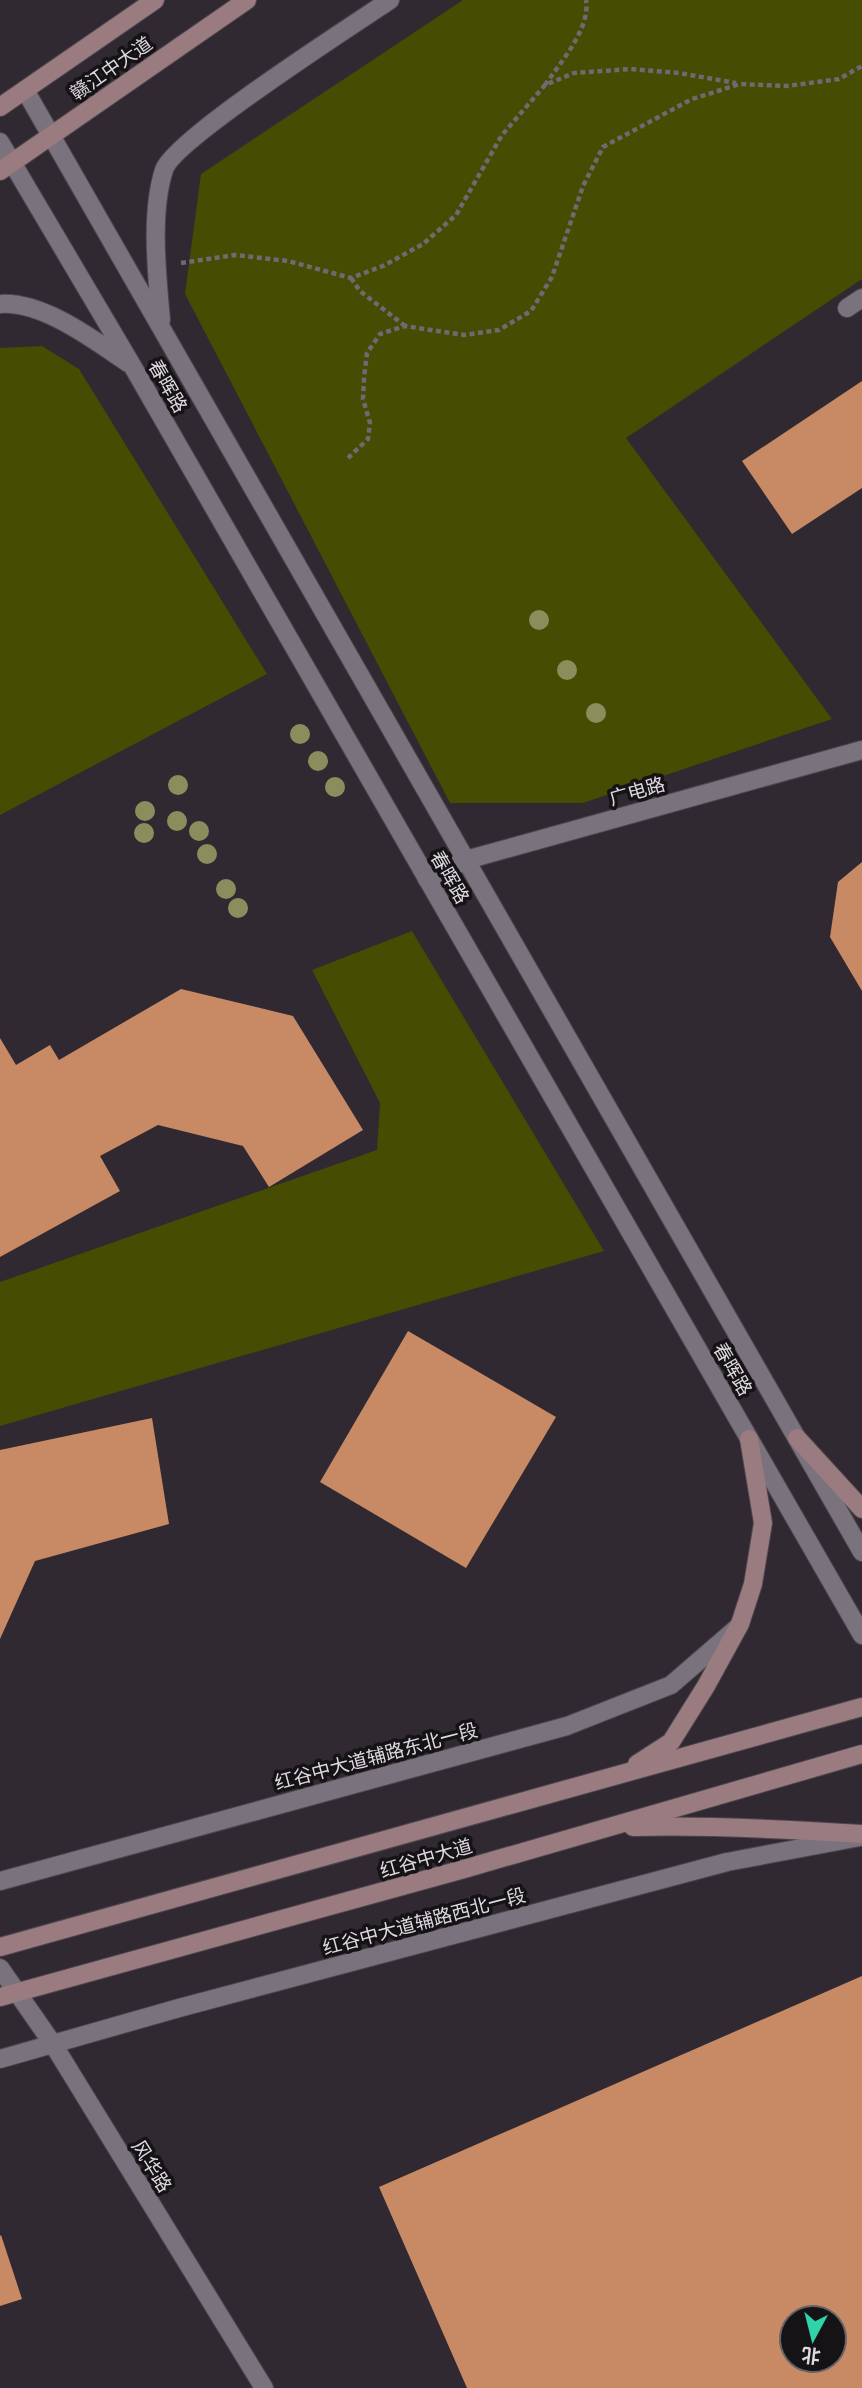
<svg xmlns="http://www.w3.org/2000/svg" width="862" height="2388" font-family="'Playfair Display','Noto Sans SC',serif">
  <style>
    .green { fill: #464c02 }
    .building { fill: #c88a64; fill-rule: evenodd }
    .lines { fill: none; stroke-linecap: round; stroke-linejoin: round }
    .minor-casing { stroke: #4c464d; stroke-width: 20 }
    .tertiary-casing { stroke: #4c464d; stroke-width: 20 }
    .secondary-casing { stroke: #4c464d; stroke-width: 20 }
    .path { stroke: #6f6971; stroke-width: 4.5; stroke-dasharray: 5 3.5; stroke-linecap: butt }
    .minor { stroke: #7a727c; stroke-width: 18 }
    .tertiary { stroke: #7a727c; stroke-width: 18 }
    .secondary { stroke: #9a7b80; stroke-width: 18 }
    .tree { fill: #8a8e5c }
    .labels { text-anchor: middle; stroke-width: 7; stroke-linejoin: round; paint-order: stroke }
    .street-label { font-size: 19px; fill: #dfdae0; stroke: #161317 }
  </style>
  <rect width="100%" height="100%" fill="#302932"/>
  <g class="green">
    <path d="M463 0H862V279L626 438 832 719 583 803H450L185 294 201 174Z"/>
    <path d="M42 346 79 369 267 674 0 815V348Z"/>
    <path d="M412 931 604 1251 0 1426V1282L377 1150 380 1103 312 970Z"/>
  </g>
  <g class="building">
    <path d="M862 381V488L792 534 742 461Z"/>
    <path d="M862 862V991L830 937 838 882Z"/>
    <path d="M181 989 293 1016 363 1130 269 1187 243 1146 158 1125 100 1156 120 1191 0 1257V1038L16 1065 50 1045 59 1060Z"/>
    <path d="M408 1331 556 1417 466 1568 320 1482Z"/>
    <path d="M152 1418 169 1524 35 1561 0 1639V1450Z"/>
    <path d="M862 1976V2388H467L379 2187ZM792 2318H834V2360H792Z"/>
    <path d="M1 2235 22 2299 0 2306V2236Z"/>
  </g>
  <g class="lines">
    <defs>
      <g id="minor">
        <path d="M847 308 862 298"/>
        <path d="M0 1968 53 2044 264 2388"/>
      </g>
      <g id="tertiary">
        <path d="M25 90 862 1552"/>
        <path d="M0 142 133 367 862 1635"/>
        <path d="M0 304C43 301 94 340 128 363"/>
        <path d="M161 320C157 275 150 213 164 170 173 140 353 25 390 0"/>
        <path d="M427 879 466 860 862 750"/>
        <path d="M0 1881 567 1726 671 1685 738 1627"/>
        <path d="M0 2059 179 2008 727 1862 860 1837"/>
      </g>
      <g id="secondary">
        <path d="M0 107 155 0"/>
        <path d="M0 171 247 0"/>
        <path d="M797 1438 862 1509"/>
        <path d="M637 1764 671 1742 706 1686 740 1624 753 1584 763 1523 749 1439"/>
        <path d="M633 1827C710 1825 785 1829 862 1834"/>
        <path d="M0 1947 862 1707"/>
        <path d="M0 1997 464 1869 862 1754"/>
      </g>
    </defs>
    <use href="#minor" class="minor-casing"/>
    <use href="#tertiary" class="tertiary-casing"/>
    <use href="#secondary" class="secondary-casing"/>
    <g class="path">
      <path d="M545 85C560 63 591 28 586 0"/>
      <path d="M181 263 235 255 288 261 351 278 383 266 423 244 456 215 502 135 545 85 574 73 631 69 679 73 736 83"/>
      <path d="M351 278 360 291 405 326"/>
      <path d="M348 458 368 439 370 423 363 399 364 378 367 353 380 334 405 326 464 335 499 330 531 311 552 277 583 186 603 147 692 99 740 84 787 86 839 79 862 66"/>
    </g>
    <use href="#minor" class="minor"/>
    <use href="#tertiary" class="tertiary"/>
    <use href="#secondary" class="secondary"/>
  </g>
  <g class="tree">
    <circle cx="539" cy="620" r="10"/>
    <circle cx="567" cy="670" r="10"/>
    <circle cx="596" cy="713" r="10"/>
    <circle cx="300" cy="734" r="10"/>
    <circle cx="318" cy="761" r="10"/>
    <circle cx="178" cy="785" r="10"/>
    <circle cx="335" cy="787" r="10"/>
    <circle cx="145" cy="811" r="10"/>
    <circle cx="177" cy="821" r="10"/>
    <circle cx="199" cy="831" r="10"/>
    <circle cx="144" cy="833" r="10"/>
    <circle cx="207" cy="854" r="10"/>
    <circle cx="226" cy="889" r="10"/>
    <circle cx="238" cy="908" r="10"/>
  </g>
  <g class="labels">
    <g class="street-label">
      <text transform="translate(111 68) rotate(-35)" y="7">赣江中大道</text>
      <text transform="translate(168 386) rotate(60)" y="7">春晖路</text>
      <text transform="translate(637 791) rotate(-16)" y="7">广电路</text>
      <text transform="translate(450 877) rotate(60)" y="7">春晖路</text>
      <text transform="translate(733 1369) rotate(60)" y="7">春晖路</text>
      <text transform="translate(376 1756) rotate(-15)" y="7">红谷中大道辅路东北一段</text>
      <text transform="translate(426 1858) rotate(-16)" y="7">红谷中大道</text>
      <text transform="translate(424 1921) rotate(-15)" y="7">红谷中大道辅路西北一段</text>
      <text transform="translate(152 2166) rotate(58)" y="7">风华路</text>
    </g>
  </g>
  <g transform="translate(813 2339) rotate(187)"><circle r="33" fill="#161317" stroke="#666367" stroke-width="2"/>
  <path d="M0-5L12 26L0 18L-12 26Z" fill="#2fd4aa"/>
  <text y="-10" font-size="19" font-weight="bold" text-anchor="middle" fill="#dfdae0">北</text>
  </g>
</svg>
